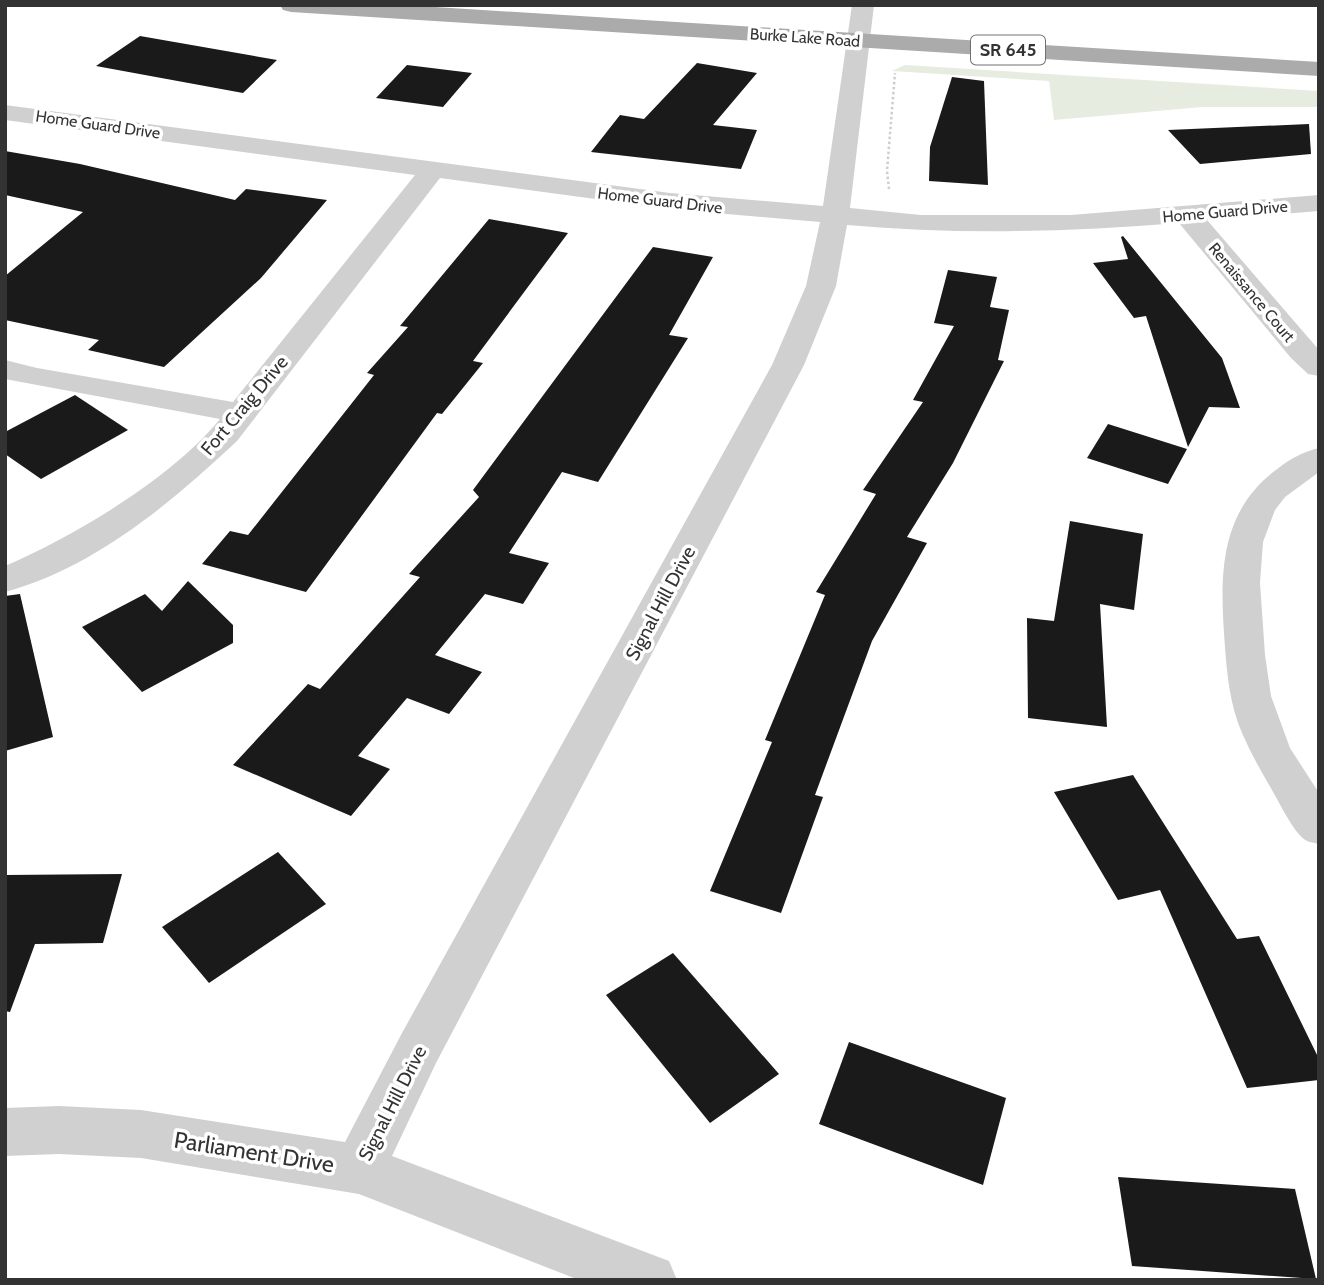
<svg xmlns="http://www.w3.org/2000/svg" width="1324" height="1285" font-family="Cabin,sans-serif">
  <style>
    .green { fill: #e6ecdf }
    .building { fill: #1a1a1a }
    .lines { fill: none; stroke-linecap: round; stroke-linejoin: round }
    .path { stroke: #cdcdcd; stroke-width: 2.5; stroke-dasharray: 2.5 2.5; stroke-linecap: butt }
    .minor { fill: #d0d0d0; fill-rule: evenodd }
    .major { fill: #ababab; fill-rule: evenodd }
    .labels { text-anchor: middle; stroke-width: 7; stroke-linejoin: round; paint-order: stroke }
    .far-street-label { font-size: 16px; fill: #333; stroke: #fff }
    .shield { fill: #fff; stroke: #707070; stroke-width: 2 }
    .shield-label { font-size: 18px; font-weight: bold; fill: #333 }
    .street-label { font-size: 19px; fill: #333; stroke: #fff }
    .near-street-label { font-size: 23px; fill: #333; stroke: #fff }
  </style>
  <rect width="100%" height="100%" fill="#fff"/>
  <path class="green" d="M905 65 1319 91V107H1202L1054 120 1049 81 892 71Z"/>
  <g class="building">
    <path d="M140 36 277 60 243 93 96 66Z"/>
    <path d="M697 63 757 73 713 125 757 130 741 169 591 152 620 115 644 119Z"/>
    <path d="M407 65 472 73 443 107 376 98Z"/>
    <path d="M952 77 984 81 988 185 929 181 930 147Z"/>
    <path d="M1309 124 1311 154 1200 164 1168 130Z"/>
    <path d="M5 151 80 164 235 200 246 189 327 200 261 278 164 367 88 350 99 340 5 320V276L83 212 5 195Z"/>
    <path d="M489 219 568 233 473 361 483 363 442 414 437 413 306 592 202 564 230 531 248 535 374 375 367 373 408 327 400 326Z"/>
    <path d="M1123 236 1222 358 1240 408 1209 407 1188 447 1146 316 1134 318 1093 263 1128 259 1121 237Z"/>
    <path d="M653 247 713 257 669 335 688 338 598 482 562 472 509 553 549 563 523 604 485 594 435 655 482 672 449 714 407 698 358 756 390 769 351 816 233 765 308 684 320 689 420 577 409 574 479 497 473 490Z"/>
    <path d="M948 270 997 277 990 307 1009 310 998 360 1004 361 953 463 907 537 927 543 872 641 815 795 823 797 781 913 710 891 772 742 765 740 825 595 816 592 876 494 863 490 923 402 913 400 954 326 934 323Z"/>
    <path d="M75 395 128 430 41 479 5 454V432Z"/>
    <path d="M1108 424 1187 449 1168 484 1087 458Z"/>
    <path d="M1070 521 1143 534 1134 610 1100 604 1107 727 1028 718 1027 618 1054 621Z"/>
    <path d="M188 581 233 625V643L142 692 82 627 145 594 162 611Z"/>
    <path d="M20 594 53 737 5 751V596Z"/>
    <path d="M1133 775 1237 939 1259 936 1319 1059V1080L1247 1088 1160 890 1118 900 1054 792Z"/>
    <path d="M278 852 326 904 209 983 162 927Z"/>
    <path d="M122 874 103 943 35 944 10 1012 5 1011V875Z"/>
    <path d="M673 953 779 1074 710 1123 606 995Z"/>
    <path d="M849 1042 1006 1098 983 1185 819 1124Z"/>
    <path d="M1118 1177 1295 1189 1316 1279 1132 1266Z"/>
  </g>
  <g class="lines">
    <path class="path" d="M889 189 887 171 895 73"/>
    <g class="minor">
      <path d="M852 5H874L850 208 921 215H1071L1319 195V211L1207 220 1319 350V376L1308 374 1291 358 1179 223C1068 232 959 235 847 225L836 286 804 365 436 1063 392 1156 669 1261 677 1280H579L359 1194 141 1158 59 1154 5 1156V1108L59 1106 141 1110 345 1142 402 1033 772 365 806 286 820 222 670 209 440 178 237 441C171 503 94 568 5 592V566C75 536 172 478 220 419L5 379V360L37 368 233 402 415 175 5 120V105L670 193 823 206Z"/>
      <path d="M1319 448V472L1285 497 1275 510 1263 542 1260 583 1265 655 1271 696 1290 748 1319 793V844C1315 843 1307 842 1304 839 1293 831 1279 802 1272 790 1259 768 1247 746 1238 723 1228 694 1226 663 1224 633 1220 573 1221 514 1272 473 1287 461 1301 452 1319 448Z"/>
    </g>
    <path class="major" d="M280 5H403L1319 62V76L291 12 283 10Z"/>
  </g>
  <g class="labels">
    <g class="far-street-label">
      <text transform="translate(805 37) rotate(4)" y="6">Burke Lake Road</text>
      <text transform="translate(98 124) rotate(8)" y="6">Home Guard Drive</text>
      <text transform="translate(660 200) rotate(7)" y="6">Home Guard Drive</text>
      <text transform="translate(1225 211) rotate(-5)" y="6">Home Guard Drive</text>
      <text transform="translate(1252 292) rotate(50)" y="6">Renaissance Court</text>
    </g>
    <rect class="shield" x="971" y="35.5" width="74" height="29" rx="5"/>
    <g class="shield-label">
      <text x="1008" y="56">SR 645</text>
    </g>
    <g class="street-label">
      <text transform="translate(244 405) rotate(-50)" y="7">Fort Craig Drive</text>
      <text transform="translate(660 603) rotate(-62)" y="7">Signal Hill Drive</text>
      <text transform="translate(392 1103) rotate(-63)" y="7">Signal Hill Drive</text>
    </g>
    <g class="near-street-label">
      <text transform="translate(254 1152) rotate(9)" y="8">Parliament Drive</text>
    </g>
  </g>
  <rect width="1324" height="1285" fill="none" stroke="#333333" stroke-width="14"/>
</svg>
